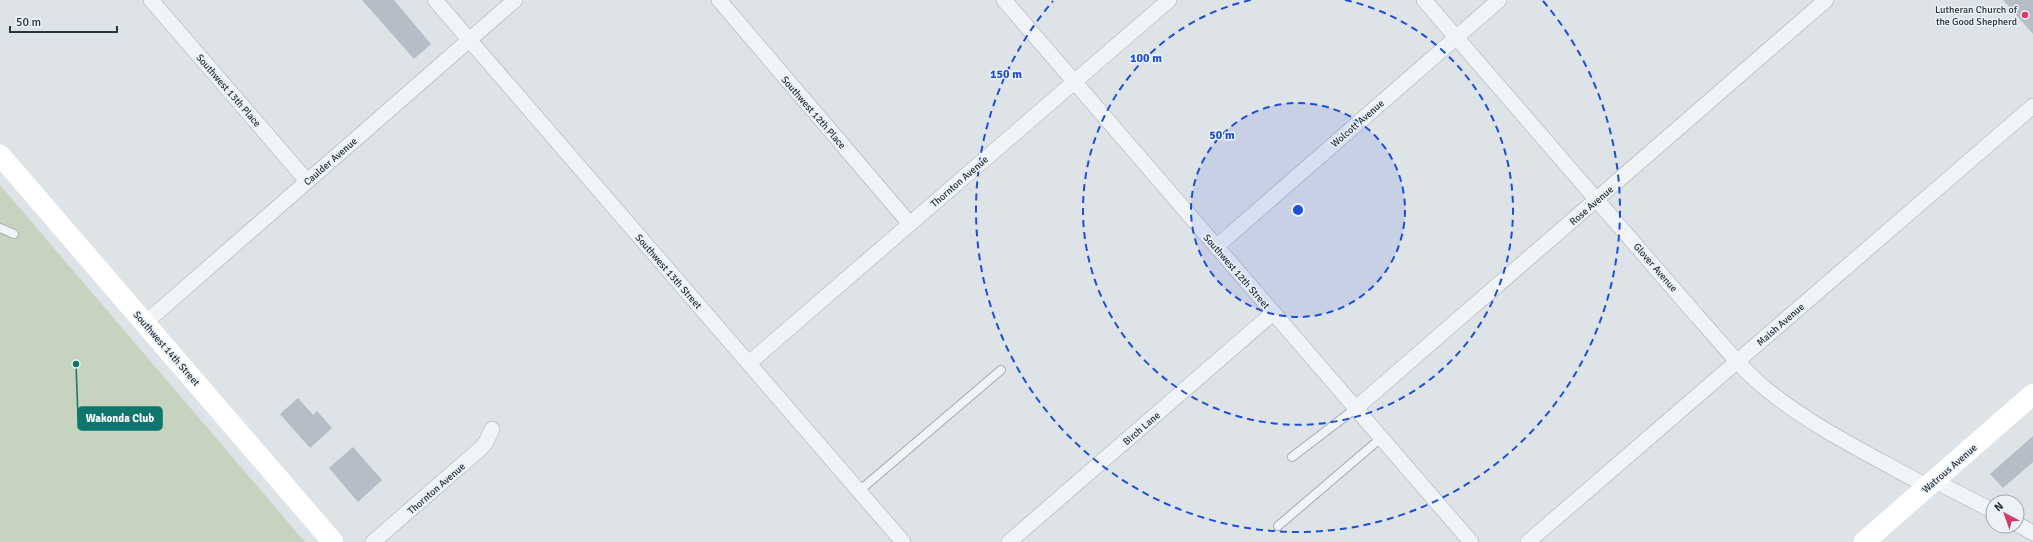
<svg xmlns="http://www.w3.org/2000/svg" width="2033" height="542" font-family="Signika,sans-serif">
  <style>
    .green { fill: #c6d3be }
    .building { fill: #b5bdc6 }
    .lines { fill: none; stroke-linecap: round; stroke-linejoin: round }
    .lane-casing { stroke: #a3abb2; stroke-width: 10 }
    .street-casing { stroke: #a3abb2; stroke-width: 16 }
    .lane { stroke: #f1f4f7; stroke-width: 8 }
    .street { stroke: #f1f4f7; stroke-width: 15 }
    .secondary { stroke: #fff; stroke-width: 21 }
    .ring { fill: none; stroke: #1d4ed8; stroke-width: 2; stroke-dasharray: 7 5 }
    .poi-dot { fill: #d63a66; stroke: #edf2f6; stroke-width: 1.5 }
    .labels { text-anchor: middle; stroke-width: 3; stroke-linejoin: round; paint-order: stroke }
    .poi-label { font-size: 10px; fill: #263340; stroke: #edf2f6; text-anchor: end }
    .street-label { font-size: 10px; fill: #263340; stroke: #edf2f6 }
    .centre { fill: #1d4ed8; stroke: #edf2f6; stroke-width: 2 }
    .ring-label { font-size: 12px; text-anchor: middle; font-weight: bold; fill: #1d4ed8; stroke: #edf2f6; stroke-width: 3; stroke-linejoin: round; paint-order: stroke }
    .leader { fill: none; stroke: #0f766e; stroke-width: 1.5 }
    .callout-dot { fill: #0f766e; stroke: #edf2f6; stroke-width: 1.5 }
    .callout { fill: #0f766e; stroke: #0f766e; stroke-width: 1.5 }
    .callout-label { font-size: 11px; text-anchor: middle; font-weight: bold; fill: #fff }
  </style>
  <rect width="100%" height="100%" fill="#dee3e8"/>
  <path class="green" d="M0 185 305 542H0Z"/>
  <g class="building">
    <path d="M362 0H394L431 44 414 59Z"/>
    <path d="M2003 0H2033V34Z"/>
    <path d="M298 398 313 415 317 411 332 428 310 448 280 414Z"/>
    <path d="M2033 436V462L2003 488 1990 474Z"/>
    <path d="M353 447 382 480 358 502 329 468Z"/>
  </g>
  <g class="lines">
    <defs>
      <g id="lane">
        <path d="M0 228 14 234"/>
        <path d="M1292 457 1356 408"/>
        <path d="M859 491 1001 370"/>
        <path d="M1278 526 1381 438"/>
      </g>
      <g id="street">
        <path d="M151 0 307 181"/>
        <path d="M435 0 903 542"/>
        <path d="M719 0 910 224"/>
        <path d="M1004 0 1471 542"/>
        <path d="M1424 0 1697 316C1719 340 1740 368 1766 389 1815 429 1873 456 1928 487"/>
        <path d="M1216 247 1499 0"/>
        <path d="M145 323 515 0"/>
        <path d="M749 363 1169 0"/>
        <path d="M1356 408 1826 0"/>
        <path d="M1935 481 1993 511"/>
        <path d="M2017 524 2033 533"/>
        <path d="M373 542 480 449 486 442 492 429"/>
        <path d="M1009 542 1273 313"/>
        <path d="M1528 542 2033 106"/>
      </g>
    </defs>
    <use href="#lane" class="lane-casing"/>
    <use href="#street" class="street-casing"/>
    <use href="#lane" class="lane"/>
    <use href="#street" class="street"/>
    <g class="secondary">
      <path d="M0 155 333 542"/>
      <path d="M1864 542 2033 394"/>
    </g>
  </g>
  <circle cx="1298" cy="210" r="107" fill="#1d4ed8" fill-opacity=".12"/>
  <g class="ring">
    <circle cx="1298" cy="210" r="107"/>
    <path d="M1345 0A215 215 0 1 1 1251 0"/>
    <path d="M1543 1A322 322 0 1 1 1053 1"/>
  </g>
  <circle class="poi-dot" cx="2025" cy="15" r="4"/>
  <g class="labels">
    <g class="poi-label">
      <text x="2017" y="13">Lutheran Church of<tspan x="2017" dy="12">the Good Shepherd</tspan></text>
    </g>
    <g class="street-label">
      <text transform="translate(229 90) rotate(49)" y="4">Southwest 13th Place</text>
      <text transform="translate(814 112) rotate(49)" y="4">Southwest 12th Place</text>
      <text transform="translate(1357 123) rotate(-41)" y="4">Wolcott Avenue</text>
      <text transform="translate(330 161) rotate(-41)" y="4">Caulder Avenue</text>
      <text transform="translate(959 181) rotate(-41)" y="4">Thornton Avenue</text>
      <text transform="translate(1591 205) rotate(-41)" y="4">Rose Avenue</text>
      <text transform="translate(1656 267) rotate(49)" y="4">Glover Avenue</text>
      <text transform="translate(669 271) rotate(49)" y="4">Southwest 13th Street</text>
      <text transform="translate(1237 271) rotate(49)" y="4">Southwest 12th Street</text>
      <text transform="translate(1780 324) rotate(-41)" y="4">Maish Avenue</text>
      <text transform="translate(167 348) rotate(49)" y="4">Southwest 14th Street</text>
      <text transform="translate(1141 428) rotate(-41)" y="4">Birch Lane</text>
      <text transform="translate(1949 468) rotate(-41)" y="4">Watrous Avenue</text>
      <text transform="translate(436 488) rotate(-41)" y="4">Thornton Avenue</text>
    </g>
  </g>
  <circle cx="1298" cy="210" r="6" class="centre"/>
  <g class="ring-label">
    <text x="1146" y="62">100 m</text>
    <text x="1006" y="78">150 m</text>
    <text x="1222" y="139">50 m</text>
  </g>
  <path class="leader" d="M76 364L78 418"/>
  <circle class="callout-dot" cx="76" cy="364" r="4"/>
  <rect class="callout" x="78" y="407" width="84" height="23" rx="4"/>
  <g class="callout-label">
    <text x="120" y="422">Wakonda Club</text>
  </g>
  <g transform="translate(2005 514) rotate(319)"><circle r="19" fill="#edf2f6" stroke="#9da6ad"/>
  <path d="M0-3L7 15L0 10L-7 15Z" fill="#d63a66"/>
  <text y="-6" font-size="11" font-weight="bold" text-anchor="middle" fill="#263340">N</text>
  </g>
  <path d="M10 26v6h107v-6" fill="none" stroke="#263340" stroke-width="2"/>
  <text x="16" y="26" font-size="12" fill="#263340" stroke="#edf2f6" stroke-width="3" paint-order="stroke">50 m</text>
</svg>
